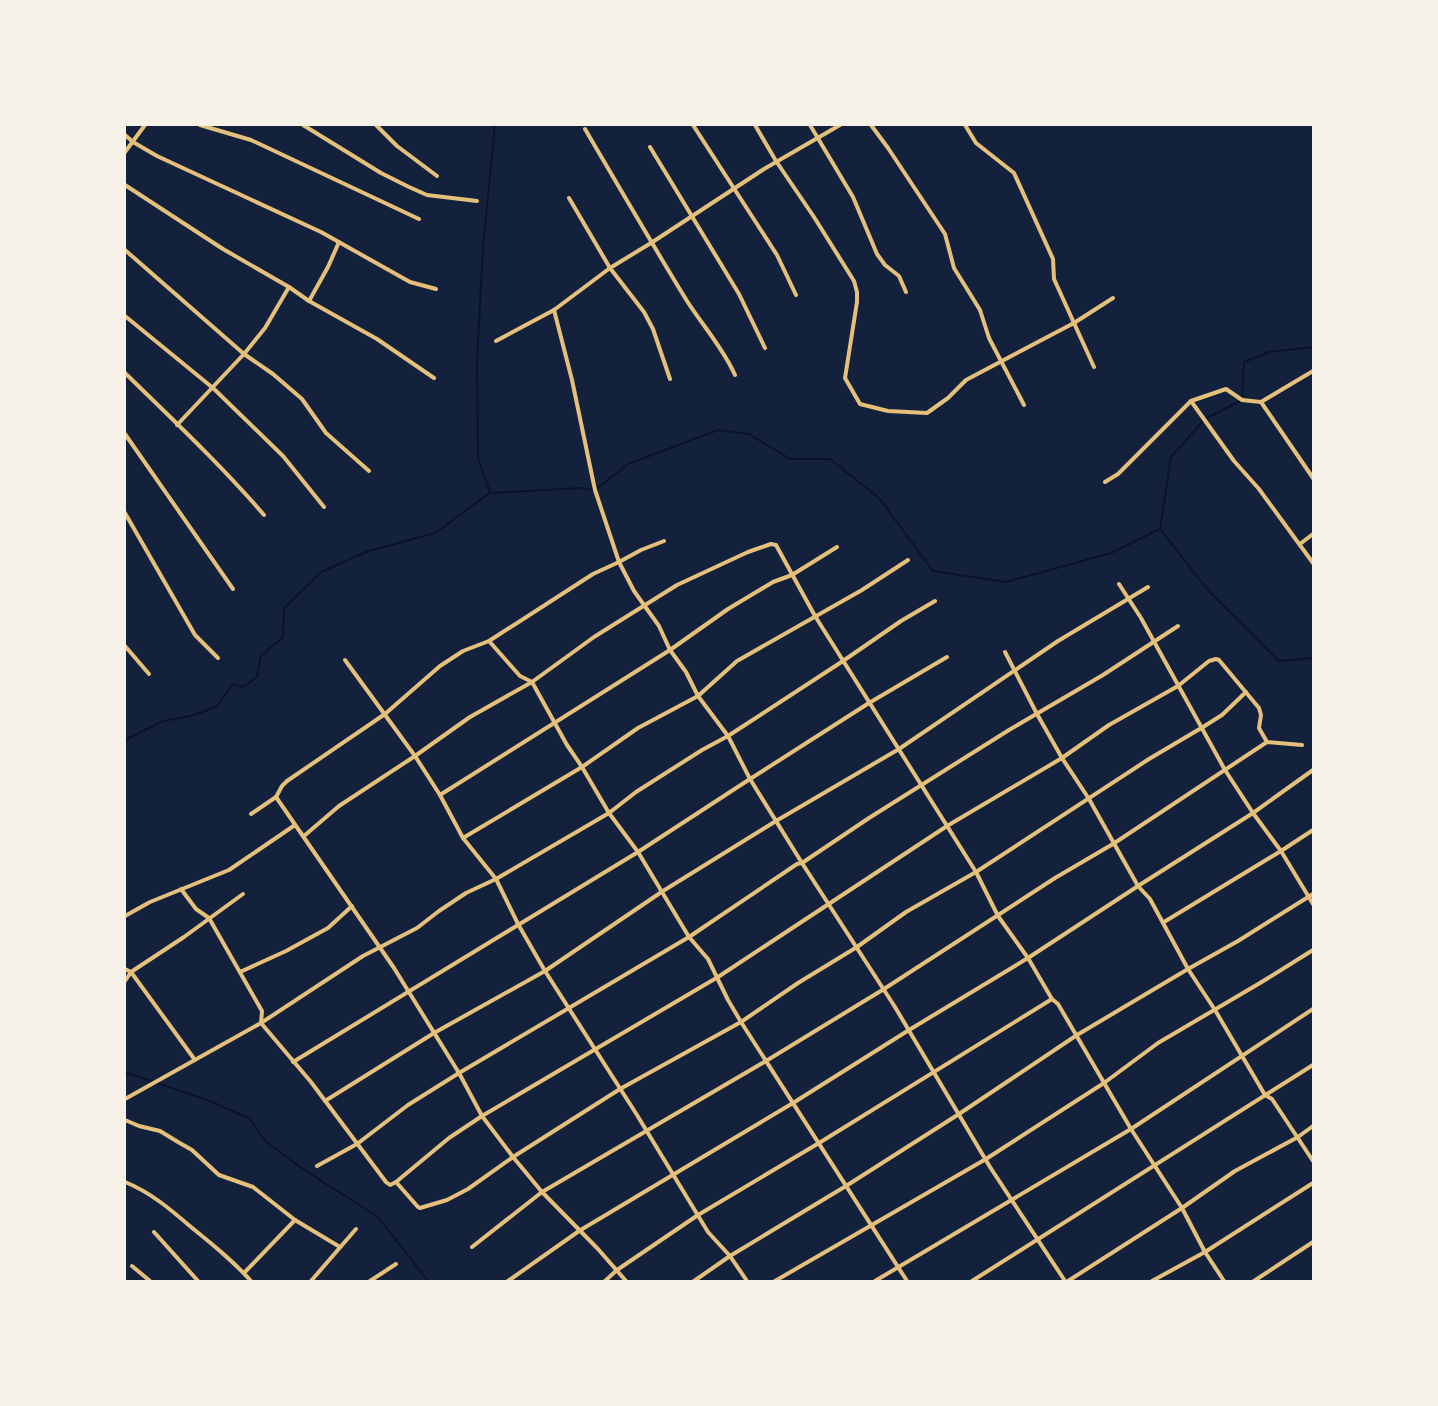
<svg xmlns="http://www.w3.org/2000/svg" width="1438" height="1406" font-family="Overpass,sans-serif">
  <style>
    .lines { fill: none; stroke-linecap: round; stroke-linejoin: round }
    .stream { stroke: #0b132b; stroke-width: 2 }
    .minor { stroke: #e5c07b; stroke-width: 4 }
  </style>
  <rect width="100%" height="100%" fill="#14213d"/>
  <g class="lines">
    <g class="stream">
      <path d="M490 492 478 458 477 362 483 247 495 125"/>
      <path d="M1160 529 1171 457 1205 419 1242 400 1244 362 1269 352 1313 347"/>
      <path d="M1160 529 1207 589 1279 661 1313 658"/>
      <path d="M125 740 163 721 191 716 216 707 233 684 243 687 257 677 261 656 283 637 284 608 321 572 366 552 435 533 490 493 581 488 595 490 628 464 718 430 749 434 790 459H830L879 498 933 571 1006 582 1111 553 1160 529"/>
      <path d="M125 1072 210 1101 250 1119 265 1141 306 1171 378 1217 428 1281"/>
    </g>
    <g class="minor">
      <path d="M200 125 251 140 419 219"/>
      <path d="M303 125 381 173 409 187 427 195 477 201"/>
      <path d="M376 125 397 146 437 176"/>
      <path d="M693 125 777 255 796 295"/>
      <path d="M755 125 776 161 814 217 854 281 857 292V302L845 378 860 404 888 411 927 413 948 398 966 380 1074 323 1113 298"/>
      <path d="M810 125 853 197 877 254 885 265 899 276 906 292"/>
      <path d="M871 125 888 148 945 234 954 268 980 310 989 338 1024 405"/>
      <path d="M965 125 976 143 1014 173 1053 259 1054 279 1094 367"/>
      <path d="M585 129C619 187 652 244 687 301 703 326 723 348 735 375"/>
      <path d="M125 135 133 142 157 156 321 232 410 282 436 289"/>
      <path d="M650 147 739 294 765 348"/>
      <path d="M125 152 145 125"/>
      <path d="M125 185 223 249 289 287 309 301 377 339 434 378"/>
      <path d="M569 198 610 268 644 312 653 329 670 379"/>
      <path d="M125 250 244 354 273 374 302 399 326 433 369 471"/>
      <path d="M309 301 328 267 339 242"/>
      <path d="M554 310 572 380 595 490 619 562 634 591 659 626 670 650 686 672 698 696 728 736 750 779 802 863 895 1007 990 1167 1065 1281"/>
      <path d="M125 316 213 388 283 456 324 507"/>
      <path d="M496 341 554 310 610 268 651 243 764 169 840 125"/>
      <path d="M125 373C172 419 221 465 264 515"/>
      <path d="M1191 401 1234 461 1259 489 1313 563"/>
      <path d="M1261 402 1313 478"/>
      <path d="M177 425 244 354 265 328 289 287"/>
      <path d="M125 434 233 589"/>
      <path d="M1105 482 1118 474 1191 401 1226 389 1242 400 1261 402 1313 371"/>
      <path d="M125 513 195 635 218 658"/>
      <path d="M1300 544 1313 534"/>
      <path d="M1119 584 1141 618 1225 770 1253 813 1281 851 1313 904"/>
      <path d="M489 641 520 676 532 682 567 745 582 767 609 813 638 852 689 937 708 959 728 1000 741 1022 907 1281"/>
      <path d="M125 646 149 674"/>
      <path d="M1005 652 1037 714 1062 758 1089 799 1138 886 1150 899 1188 969 1215 1010 1265 1095 1272 1099 1313 1161"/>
      <path d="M345 660 415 756 440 795 463 838 496 879 518 924 545 971 637 1115 708 1232 730 1256 747 1281"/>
      <path d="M440 795 670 650 728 609 773 582 792 575 837 547"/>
      <path d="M276 797 394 968 459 1073 482 1116 513 1157 542 1192 598 1249 626 1281"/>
      <path d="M251 814 276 797 282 786 287 781 385 714 440 666 463 651 489 641 593 574 619 562 641 550 664 541"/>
      <path d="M304 836 339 806 415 756 470 717 532 682 594 637 677 585 748 552 771 544 776 545 815 616 976 872 998 916 1028 958 1052 999 1058 1004 1131 1129 1182 1208 1205 1252 1224 1281"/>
      <path d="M463 838 582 767 638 728 698 696 737 661 862 590 908 560"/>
      <path d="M181 889 196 909 209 918 262 1011 261 1023 311 1082 386 1182 390 1185 396 1182 449 1138 482 1116 718 977 947 826 1062 758 1109 725 1178 686 1209 661 1216 659 1219 660 1259 708 1261 715 1259 728 1267 742"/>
      <path d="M125 916 150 902 229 870 295 825"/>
      <path d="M1164 922 1281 851 1313 830"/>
      <path d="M125 969 131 972 195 1060"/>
      <path d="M240 972 286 951 328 928 352 906"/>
      <path d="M125 981 131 972 184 937 243 894"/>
      <path d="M293 1062 638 852 750 779 869 703 947 657"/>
      <path d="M125 1099 261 1023 363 956 417 928 439 911 466 893 496 879 609 813 636 792 702 750 728 736 843 661 901 621 935 601"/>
      <path d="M325 1101 434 1033 545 971 663 891 776 821 899 749 1058 641 1148 587"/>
      <path d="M125 1120 139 1126 160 1131 178 1142 192 1150 219 1175 253 1187 295 1220 340 1247"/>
      <path d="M317 1166 357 1144 408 1105 459 1073 689 937 797 864 802 863 869 818 1009 730 1103 675 1178 626"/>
      <path d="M125 1182C150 1192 170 1209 191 1227 212 1244 233 1261 251 1281"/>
      <path d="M396 1182 418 1207 420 1208 447 1200 468 1189 513 1157 620 1089 741 1022 798 983 857 947 906 912 976 872 1149 759 1203 727 1222 715 1246 692"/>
      <path d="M154 1232 198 1281"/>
      <path d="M472 1247 542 1192 766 1061 884 989 1055 878 1113 844 1267 742 1302 745"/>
      <path d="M132 1266 150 1281"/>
      <path d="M244 1273 295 1220"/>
      <path d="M311 1281 356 1229"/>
      <path d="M370 1281 396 1264"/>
      <path d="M508 1281 579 1231 793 1103 909 1030 1028 958 1138 886 1253 813 1313 770"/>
      <path d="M605 1281 617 1270 698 1215 819 1143 1052 999"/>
      <path d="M694 1281 730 1256 846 1186 959 1114 1077 1035 1188 969 1238 941 1313 894"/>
      <path d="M775 1281 986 1159 1104 1083 1158 1043 1260 983 1313 950"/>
      <path d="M875 1281 1131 1129 1313 1009"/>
      <path d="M972 1281 1313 1065"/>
      <path d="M1068 1281 1182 1208 1235 1171 1298 1137 1313 1126"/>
      <path d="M1152 1281 1205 1252 1313 1183"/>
      <path d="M1254 1281 1313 1242"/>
    </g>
  </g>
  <rect width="1438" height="1406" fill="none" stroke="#f6f1e7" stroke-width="252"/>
</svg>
